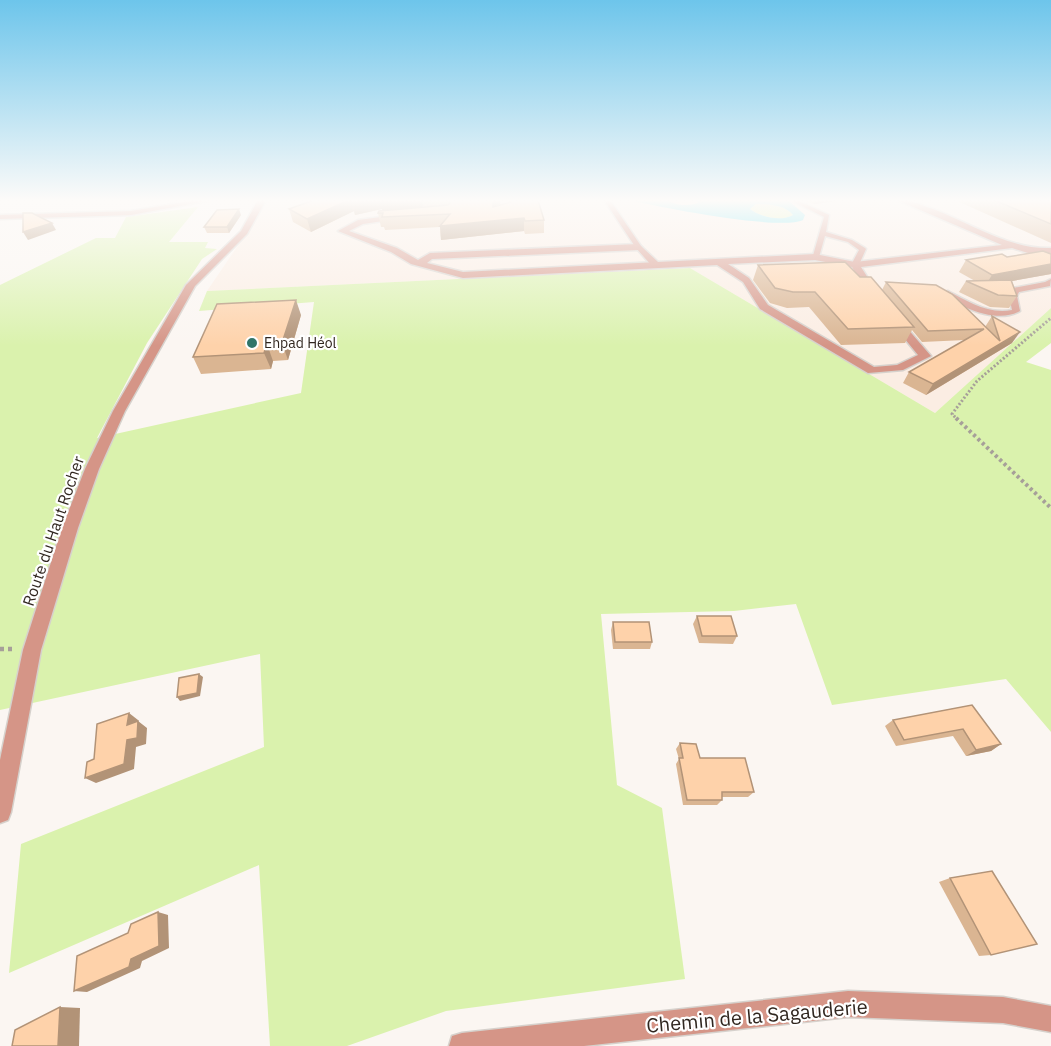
<svg xmlns="http://www.w3.org/2000/svg" width="1051" height="1046" font-family="'IBM Plex Sans',sans-serif">
  <style>
    .built { fill: #fbede3 }
    .green { fill: #daf2ad }
    .water { fill: #54def0; fill-rule: evenodd }
    .lines { fill: none; stroke-linecap: round; stroke-linejoin: round }
    .service-casing { stroke: #d6d1cc; stroke-width: 3 }
    .minor-casing { stroke: #d6d1cc; stroke-width: 3 }
    .path-far2 { stroke: #a69f99; stroke-width: 3; stroke-dasharray: 2 2; stroke-linecap: butt }
    .path-far1 { stroke: #a69f99; stroke-width: 4; stroke-dasharray: 3 3; stroke-linecap: butt }
    .path { stroke: #a69f99; stroke-width: 4.5; stroke-dasharray: 4 4; stroke-linecap: butt }
    .service { fill: #d59587; fill-rule: evenodd }
    .minor { fill: #d59587; fill-rule: evenodd }
    .wall { fill: #dab592 }
    .shaded-wall { fill: #b29377 }
    .building { fill: #fed2aa; stroke: #b29377; stroke-width: 1.5 }
    .poi-dot { fill: #307569; stroke: #fff; stroke-width: 2 }
    .labels { text-anchor: middle; stroke-width: 4.5; stroke-linejoin: round; paint-order: stroke }
    .far-poi-label { font-size: 14px; fill: #30261f; stroke: #fff; text-anchor: start }
    .street-label { font-size: 16px; fill: #30261f; stroke: #fff }
    .near-street-label { font-size: 20px; fill: #30261f; stroke: #fff }
  </style>
  <rect width="100%" height="100%" fill="#fbf6f2"/>
  <path class="built" d="M269 200H1051V308L935 413 690 268 207 291Z"/>
  <g class="green">
    <path d="M756 204C769 204 785 205 793 215 781 222 760 217 750 209Z"/>
    <path d="M198 207 169 242H208L205 248 217 249 202 259 147 343 97 438 301 393 314 302 199 311 207 291 690 268 935 413 1051 308V343L1026 362 1051 370V732L1006 679 832 705 796 604 734 611 601 614 617 785 662 808 685 979 446 1011 347 1046H270L259 865 9 973 21 844 264 747 260 654 0 710V285L96 238H115L126 217Z"/>
  </g>
  <path class="water" d="M629 200H668C675 206 689 206 698 203L697 200H788L805 215 803 220C780 231 659 207 629 200ZM756 204C769 204 785 205 793 215 781 222 760 217 750 209Z"/>
  <g class="lines">
    <defs>
      <g id="service">
        <path d="M604 200H610L641 246 658 262V266H652L636 248Z"/>
        <path d="M790 200H797L829 215 826 232 852 240 865 248 866 249 858 267 851 265 859 250 848 242 825 236 819 257 812 259 824 217Z"/>
        <path d="M1051 279 1050 286 1019 292 1017 296 1020 311C998 324 960 308 941 293L948 291C967 301 989 315 1012 310L1009 296 1013 288 1045 282Z"/>
      </g>
      <g id="minor">
        <path d="M196 200H212L131 215 0 219V215L131 211Z"/>
        <path d="M258 200H266L247 234 195 286 125 411 99 469 78 528 41 650 11 812 8 820 0 823V760L23 650 62 528 85 469 113 411 186 285 241 231Z"/>
        <path d="M897 200C910 199 921 205 933 209 970 223 1011 250 1051 248V254L1028 253 1012 248 861 267 878 294 873 297 867 292 852 267 815 260 728 264 749 278 768 305 874 367 897 365 918 355 891 322 896 319 900 320 931 356 903 370 868 373 760 309 743 282 717 265 463 278 411 264 391 252 338 231 358 220 403 214V218L363 224 349 231 397 248 418 260 430 253 638 244 642 247 638 250 432 259 427 263 463 272 815 254 855 262 1002 245Z"/>
        <path d="M848 991 1003 997 1051 1006V1032L1003 1023 848 1017 584 1046H449L452 1036 462 1033Z"/>
      </g>
    </defs>
    <use href="#service" class="service-casing"/>
    <use href="#minor" class="minor-casing"/>
    <path class="path-far2" d="M958 420 952 414 977 381 1051 318"/>
    <path class="path-far1" d="M956 418 1051 508"/>
    <path class="path" d="M0 649H16"/>
    <use href="#service" class="service"/>
    <use href="#minor" class="minor"/>
  </g>
  <g class="wall">
    <path d="M352 200H500V205L509 203V200H538L544 220V233L525 234 524 231 441 240 440 227 385 230 384 227H381L378 213 382 211V209L355 215 354 211 311 232 293 222 289 209Z"/>
    <path d="M802 200H845L814 204Z"/>
    <path d="M955 200H1051V243Z"/>
    <path d="M241 215 229 233H207L204 227Z"/>
    <path d="M1051 254V274L1012 281 1017 296 1009 308 990 307 959 292 966 281H975L959 272 966 260Z"/>
    <path d="M758 265 860 277 882 290 886 282 985 327 992 316 1012 343 926 395 903 383 909 372 965 340 922 342 912 330 905 343 841 345 809 307 787 308 770 303 753 280Z"/>
    <path d="M301 315 288 360 273 361 271 369 201 374 193 357Z"/>
    <path d="M697 616 737 636 733 644 699 643 693 624Z"/>
    <path d="M613 622 652 642 650 649H613L611 630Z"/>
    <path d="M972 705 1001 744 991 751 966 756 953 736 896 746 885 726 893 720Z"/>
    <path d="M680 743 700 758 754 792 748 797H722V800L717 805H683L676 764 679 759 676 749Z"/>
    <path d="M950 878 991 955 979 956 939 882Z"/>
  </g>
  <g class="shaded-wall">
    <path d="M349 200H352L354 211 311 232 307 219Z"/>
    <path d="M362 200H422L423 209 383 214 382 209 355 215 352 202Z"/>
    <path d="M497 200H500L501 212 493 215V202Z"/>
    <path d="M815 200H845L814 204Z"/>
    <path d="M239 209 241 215 229 233 227 227Z"/>
    <path d="M524 218V231L441 240 440 226Z"/>
    <path d="M52 223 56 230 28 240 23 232Z"/>
    <path d="M1051 264V274L985 286 992 275Z"/>
    <path d="M296 300 301 315 288 360 282 343Z"/>
    <path d="M1020 332 1012 343 926 395 933 384Z"/>
    <path d="M267 344 273 361 271 369 264 353Z"/>
    <path d="M199 674 203 677 200 696 180 701 177 697Z"/>
    <path d="M129 713 138 720 136 731 127 725Z"/>
    <path d="M138 721 147 728 146 744 136 747 134 769 96 783 85 778 127 740Z"/>
    <path d="M1001 744 991 751 966 756 976 750Z"/>
    <path d="M158 912 168 915 169 948 142 961 140 968 87 992 74 991 131 959Z"/>
    <path d="M60 1007 80 1008 79 1046H58Z"/>
  </g>
  <g class="building">
    <path d="M314 200H349L307 219 289 209Z"/>
    <path d="M449 200H497L493 202V207L511 202 510 200H538L544 220 525 221 524 218 440 226 450 214 382 217 383 213H378L379 211 448 205 450 203Z"/>
    <path d="M994 200H1051V224Z"/>
    <path d="M239 209 227 227H204L217 210Z"/>
    <path d="M23 213H32L52 223 23 232Z"/>
    <path d="M1043 251 1051 254V264L992 275 966 260 1002 254 1007 257Z"/>
    <path d="M845 262 860 277H871L914 327 848 329 815 292H793L775 288 758 265Z"/>
    <path d="M1011 280 1017 296 998 295 966 281Z"/>
    <path d="M886 282 936 285 952 294 1000 341 992 316 1020 332 933 384 909 372 984 329 928 331Z"/>
    <path d="M296 300 282 343 267 344 264 353 193 357 217 304Z"/>
    <path d="M697 616H731L737 636H702Z"/>
    <path d="M613 622H649L652 642H615Z"/>
    <path d="M199 674 197 693 177 697 179 678Z"/>
    <path d="M972 705 1001 744 976 750 963 729 904 740 893 720Z"/>
    <path d="M129 713 127 725 138 721 137 738 127 740 124 764 85 778 87 762 94 759 97 724Z"/>
    <path d="M680 743 696 744 700 758H745L754 792H722V800H687L679 758H683Z"/>
    <path d="M992 871 1037 944 991 955 950 878Z"/>
    <path d="M158 912 159 946 131 959 129 967 74 991 77 956 128 933 131 924Z"/>
    <path d="M60 1007 58 1046H12L15 1030Z"/>
  </g>
  <linearGradient id="sky" x2="0" y2="1"><stop stop-color="#6dc5eb"/><stop offset="0.58" stop-color="#fdfbf9"/><stop offset="1" stop-color="#fdfbf9" stop-opacity="0"/></linearGradient>
  <rect width="1051" height="346" fill="url(#sky)"/>
  <circle class="poi-dot" cx="252" cy="343" r="6"/>
  <g class="labels">
    <g class="far-poi-label">
      <text x="264" y="348">Ehpad Héol</text>
    </g>
    <g class="street-label">
      <text transform="translate(53 531) rotate(-71)" y="6">Route du Haut Rocher</text>
    </g>
    <g class="near-street-label">
      <text transform="translate(757 1016) rotate(-5)" y="7">Chemin de la Sagauderie</text>
    </g>
  </g>
</svg>
